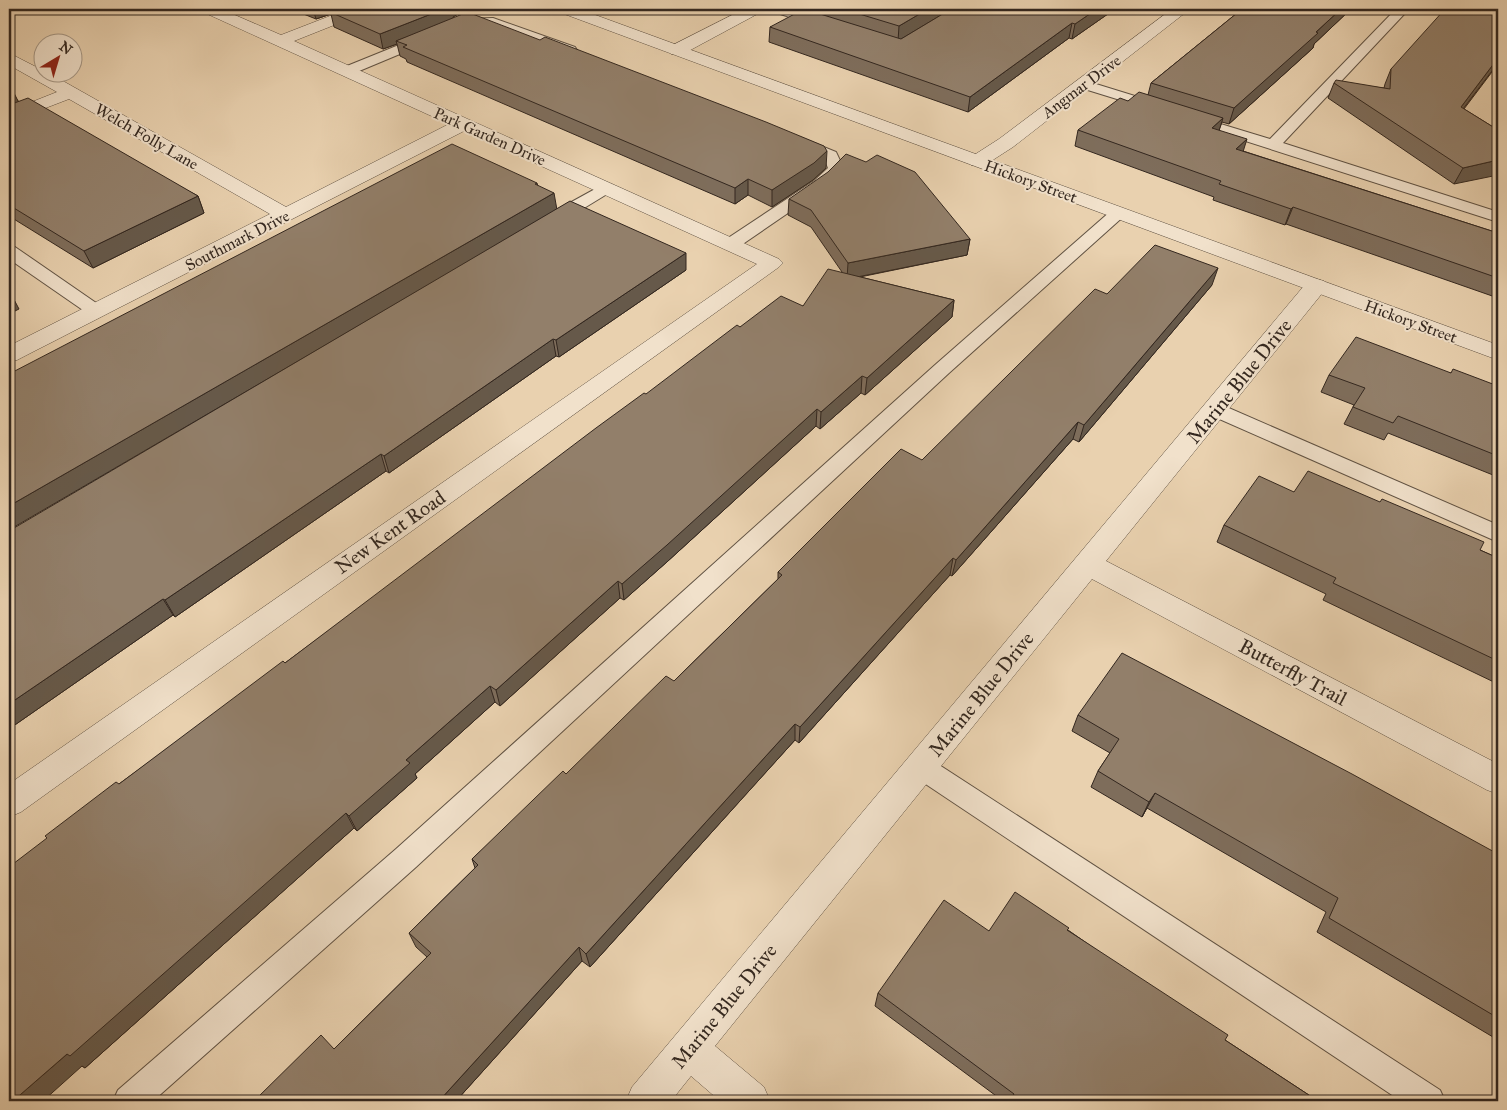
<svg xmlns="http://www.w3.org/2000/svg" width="1507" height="1110" font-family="'IM FELL Great Primer',serif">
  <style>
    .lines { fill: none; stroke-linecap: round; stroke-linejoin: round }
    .service-casing { stroke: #605243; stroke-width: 2 }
    .minor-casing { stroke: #605243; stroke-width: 1 }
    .tertiary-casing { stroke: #605243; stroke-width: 1 }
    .service { fill: #f1e1cb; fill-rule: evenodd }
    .minor { fill: #f1e1cb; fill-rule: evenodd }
    .tertiary { fill: #f1e1cb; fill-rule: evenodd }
    .wall { fill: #7e6d5b; stroke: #33271f }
    .shaded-wall { fill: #66594a; stroke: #33271f }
    .building { fill: #927f6a; stroke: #33271f }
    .labels { text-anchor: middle; stroke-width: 4; stroke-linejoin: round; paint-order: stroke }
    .far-street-label { font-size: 16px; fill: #33271f; stroke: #f1e1cb }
    .street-label { font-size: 20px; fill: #33271f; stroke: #f1e1cb }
  </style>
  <rect width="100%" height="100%" fill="#e9d1af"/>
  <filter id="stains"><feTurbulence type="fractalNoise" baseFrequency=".004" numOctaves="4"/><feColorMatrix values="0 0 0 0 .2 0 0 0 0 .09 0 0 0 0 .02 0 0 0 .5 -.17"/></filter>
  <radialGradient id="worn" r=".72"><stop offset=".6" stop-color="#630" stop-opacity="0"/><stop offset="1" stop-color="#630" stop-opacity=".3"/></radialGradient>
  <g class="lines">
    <defs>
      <g id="service">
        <path d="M773 9H791L828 20 830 23 828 26H818L774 12Z"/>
        <path d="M1396 9H1409L1283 143 1498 212V222L1186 122 1184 119 1191 115 1270 139Z"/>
        <path d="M493 18 575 47 577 50 570 54 492 26 462 27 455 23 462 19Z"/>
        <path d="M426 34 433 38 431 41 352 74H342L340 71 342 68Z"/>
        <path d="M1083 80 1164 105 1166 108 1159 112 1078 87 1076 84 1078 81Z"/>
        <path d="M799 137 836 152 844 169 826 187 737 248H725L723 244 725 240 814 181 828 168 824 158 794 145 791 142 794 139Z"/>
        <path d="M606 183 612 185 614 188 612 191 558 224H546L544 220 546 216Z"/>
        <path d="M1118 208 1124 210 1126 213 1124 216 949 373 416 867 153 1101H113L118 1090 396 849 935 365 1112 210Z"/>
        <path d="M9 246 15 247 102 307 105 311 102 315H90L9 259Z"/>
        <path d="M1215 402 1498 525V542L1208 414 1205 409 1208 404Z"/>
        <path d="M921 756 930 759 1440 1090 1445 1101H1401L912 775 908 767 912 759Z"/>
      </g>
      <g id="minor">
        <path d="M201 9H221L281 35 348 9H369L367 12 294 41 779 259 783 263 779 267 21 812 9 817V784L757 264 464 131 17 360 9 362V346L270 214 69 99 9 122V111L57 92 9 65V53L42 70V72H47L286 207 449 124 203 12Z"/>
        <path d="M744 9H763L761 12 683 54H671L669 50 671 46Z"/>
        <path d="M1172 9H1190L1013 147 985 165H971L969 161 971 157 999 139Z"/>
        <path d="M1316 279 1324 281 1327 286 1324 291 1106 561 1498 764V794L1487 790 1092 579 715 1046 764 1087 770 1101H720L691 1076 671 1101H626L632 1087 1308 281Z"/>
      </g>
      <path id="tertiary" d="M557 9H579L1498 345V360L559 12Z"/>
    </defs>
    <use href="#service" class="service-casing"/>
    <use href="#minor" class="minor-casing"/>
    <use href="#tertiary" class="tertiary-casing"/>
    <use href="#service" class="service"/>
    <use href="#minor" class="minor"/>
    <use href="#tertiary" class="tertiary"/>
  </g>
  <g class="wall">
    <path d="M291 9H457L458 14 453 17V18L826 168 813 180 772 207 748 195 735 204 407 62 406 59 400 56 397 44 383 49 334 27 331 14 316 19Z"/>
    <path d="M818 9H1115L1072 39 1069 38 968 112 769 42 770 27 818 13Z"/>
    <path d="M1242 9H1351L1314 44 1313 48 1229 124 1222 122 1219 130 1243 151 1498 233V298L1286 224 1285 225 1213 200 1214 197 1075 146 1078 130 1128 101 1148 95 1151 83Z"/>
    <path d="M1498 9V64L1464 109 1498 130 1454 184 1328 98 1334 83 1384 88 1385 84 1391 69Z"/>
    <path d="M9 87 18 101 198 196 204 213 93 268 9 216Z"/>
    <path d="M537 183 538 186 556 209 686 270 559 357 556 356 389 473 386 471 175 617 173 615 9 729 285 368Z"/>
    <path d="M789 199 970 239 967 255 860 277 954 300 952 317 865 395 861 393 820 429 816 426 668 561 624 600 620 598 500 706 495 702 415 774 417 778 357 831 354 828 85 1068 82 1066 119 784 285 663 740 327 803 306 842 272 811 227 788 215Z"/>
    <path d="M1212 285 1079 442 1073 439 952 576 950 575 799 743 795 740 590 967 582 961 456 1101H254L334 1049 427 957 416 947 409 933 475 868 472 859 566 774 674 681 778 579V572L922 460 1107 294Z"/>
    <path d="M1451 373 1498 386V477L1388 433 1384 440 1344 424 1354 405 1321 392 1329 375Z"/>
    <path d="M1294 492 1480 550 1498 558V684L1323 600 1326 594 1217 542 1224 525Z"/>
    <path d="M1078 715 1498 854V1040L1317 932 1326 912 1147 808 1142 817 1091 787 1098 771 1110 753 1072 731Z"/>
    <path d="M1068 930 1225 1040 1318 1101H1003L875 1006 878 993 989 931Z"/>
  </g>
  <g class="shaded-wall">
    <path d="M313 9H343L330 12 331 14 316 19Z"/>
    <path d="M444 9H457L458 14 453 17 454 20 396 41 397 44 383 49 380 34Z"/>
    <path d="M928 9H951L898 41 899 26Z"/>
    <path d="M1097 9H1115L1072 39 1075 24Z"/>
    <path d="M1341 9H1351L1314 44 1313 48 1229 124 1234 108Z"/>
    <path d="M1072 23 1069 38 968 112 970 97Z"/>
    <path d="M1498 58V63L1453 122 1461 107Z"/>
    <path d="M12 89 20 105 9 109V91Z"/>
    <path d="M1223 118 1218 134 1212 128Z"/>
    <path d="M1247 139 1242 155 1236 149Z"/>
    <path d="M827 151 826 168 813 180 772 207V190Z"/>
    <path d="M1498 160V175L1454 184 1463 168Z"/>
    <path d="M748 179V195L735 204V188Z"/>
    <path d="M554 193 557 210 9 530V506Z"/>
    <path d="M198 196 204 213 93 268 84 251Z"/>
    <path d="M1293 207 1286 224 1285 225 1291 209Z"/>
    <path d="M970 239 967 255 847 279 848 263Z"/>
    <path d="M686 253V270L559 357 556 340Z"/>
    <path d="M1218 268 1212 285 1079 442 1084 425Z"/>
    <path d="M9 292H10L19 309 9 314Z"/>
    <path d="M954 300 952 317 865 395 867 378Z"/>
    <path d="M553 339 556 356 389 473 384 456Z"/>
    <path d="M862 376 861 393 820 429 821 412Z"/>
    <path d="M817 409 816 426 668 561 624 600 622 584Z"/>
    <path d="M1078 422 1073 439 952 576 956 560Z"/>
    <path d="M381 454 386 471 175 617 165 600Z"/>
    <path d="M953 558 950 575 799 743 800 727Z"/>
    <path d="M618 581 620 598 500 706 496 690Z"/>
    <path d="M163 599 173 615 9 729V704Z"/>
    <path d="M490 686 495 702 415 774 417 778 357 831 349 816 406 760Z"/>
    <path d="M795 724V740L590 967 586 954Z"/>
    <path d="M1155 793 1147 808 1142 817 1149 802Z"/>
    <path d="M346 813 354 828 85 1068 82 1066 43 1101H13Z"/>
    <path d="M579 947 582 961 456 1101H439Z"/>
  </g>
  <g class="building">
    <path d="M339 9H444L380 34 330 12Z"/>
    <path d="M804 9 901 39 951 9H1097L1075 24 1072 23 970 97 770 27Z"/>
    <path d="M843 9H928L899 26Z"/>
    <path d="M1242 9H1341L1316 32 1318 33 1234 108 1151 83Z"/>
    <path d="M1445 9H1498V58L1461 107 1498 130V160L1463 168 1334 83 1336 80 1390 89 1391 69Z"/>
    <path d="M465 13H470L540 40 545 37 766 122 824 146 827 151 814 163 772 190 748 179 735 188 403 47 407 45 396 41Z"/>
    <path d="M1139 92 1223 118 1212 128 1247 139 1236 149 1498 233V278L1293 207 1291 209 1219 184 1221 181 1078 130 1120 98 1128 101Z"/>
    <path d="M28 98 198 196 84 251 9 205V105Z"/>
    <path d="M452 144 537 183 535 184 554 193 9 506V374Z"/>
    <path d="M846 154 866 162 877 155 915 172 970 239 848 263 811 210 789 199 828 172Z"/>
    <path d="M570 201 686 253 556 340 553 339 384 456 381 454 165 600 163 599 9 704V531Z"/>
    <path d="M1155 245 1218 268 1084 425 1078 422 956 560 953 558 800 727 795 724 586 954 579 947 439 1101H254L321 1035 334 1049 431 953 409 933 478 865 472 859 563 771 566 774 666 676 674 681 782 575 778 572 901 449 922 460 1095 289 1107 294Z"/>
    <path d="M828 269 954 300 867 378 862 376 821 412 817 409 667 545 622 584 618 581 496 690 490 686 406 760 410 763 349 816 346 813 70 1056 67 1054 13 1101H9V867L47 838 45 836 116 782 119 784 283 661 285 663 596 428 644 393 646 394 737 325 740 327 781 296 803 306Z"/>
    <path d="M1356 337 1451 373 1453 369 1498 386V456L1398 416 1393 423 1353 407 1365 388 1329 375Z"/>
    <path d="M1308 471 1380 502 1382 499 1484 542 1480 550 1498 558V661L1333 583 1336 578 1224 525 1259 476 1294 492Z"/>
    <path d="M1122 653 1352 774 1498 854V1018L1329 918 1338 898 1155 793 1149 802 1098 771 1119 739 1078 715Z"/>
    <path d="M1015 892 1069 928 1067 930 1228 1035 1225 1040 1318 1101H1010L1014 1094 878 993 944 900 989 931Z"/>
  </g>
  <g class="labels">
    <g class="far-street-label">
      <text transform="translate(1081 86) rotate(-37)" y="6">Angmar Drive</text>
      <text transform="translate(147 136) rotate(30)" y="6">Welch Folly Lane</text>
      <text transform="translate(490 136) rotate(24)" y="6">Park Garden Drive</text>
      <text transform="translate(1031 181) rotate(20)" y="6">Hickory Street</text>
      <text transform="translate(237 240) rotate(-27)" y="6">Southmark Drive</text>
      <text transform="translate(1411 321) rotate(20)" y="6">Hickory Street</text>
    </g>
    <g class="street-label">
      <text transform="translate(1239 381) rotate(-51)" y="7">Marine Blue Drive</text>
      <text transform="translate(390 532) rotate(-35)" y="7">New Kent Road</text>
      <text transform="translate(1293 672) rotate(28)" y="7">Butterfly Trail</text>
      <text transform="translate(981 694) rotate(-51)" y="7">Marine Blue Drive</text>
      <text transform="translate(724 1006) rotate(-51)" y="7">Marine Blue Drive</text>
    </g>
  </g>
  <rect width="1507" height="1110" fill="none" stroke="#e9d1af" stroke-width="30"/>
  <rect x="10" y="10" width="1487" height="1090" fill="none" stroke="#33271f" stroke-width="2.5"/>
  <rect x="15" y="15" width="1477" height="1080" fill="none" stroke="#33271f"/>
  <g transform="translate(58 58) rotate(38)"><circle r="24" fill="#f1e1cb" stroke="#a59786"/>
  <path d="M0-4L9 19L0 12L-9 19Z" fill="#8f2418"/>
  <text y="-8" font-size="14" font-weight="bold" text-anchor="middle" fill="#33271f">N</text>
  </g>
  <rect width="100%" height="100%" filter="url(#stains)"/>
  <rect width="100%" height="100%" fill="url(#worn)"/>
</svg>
